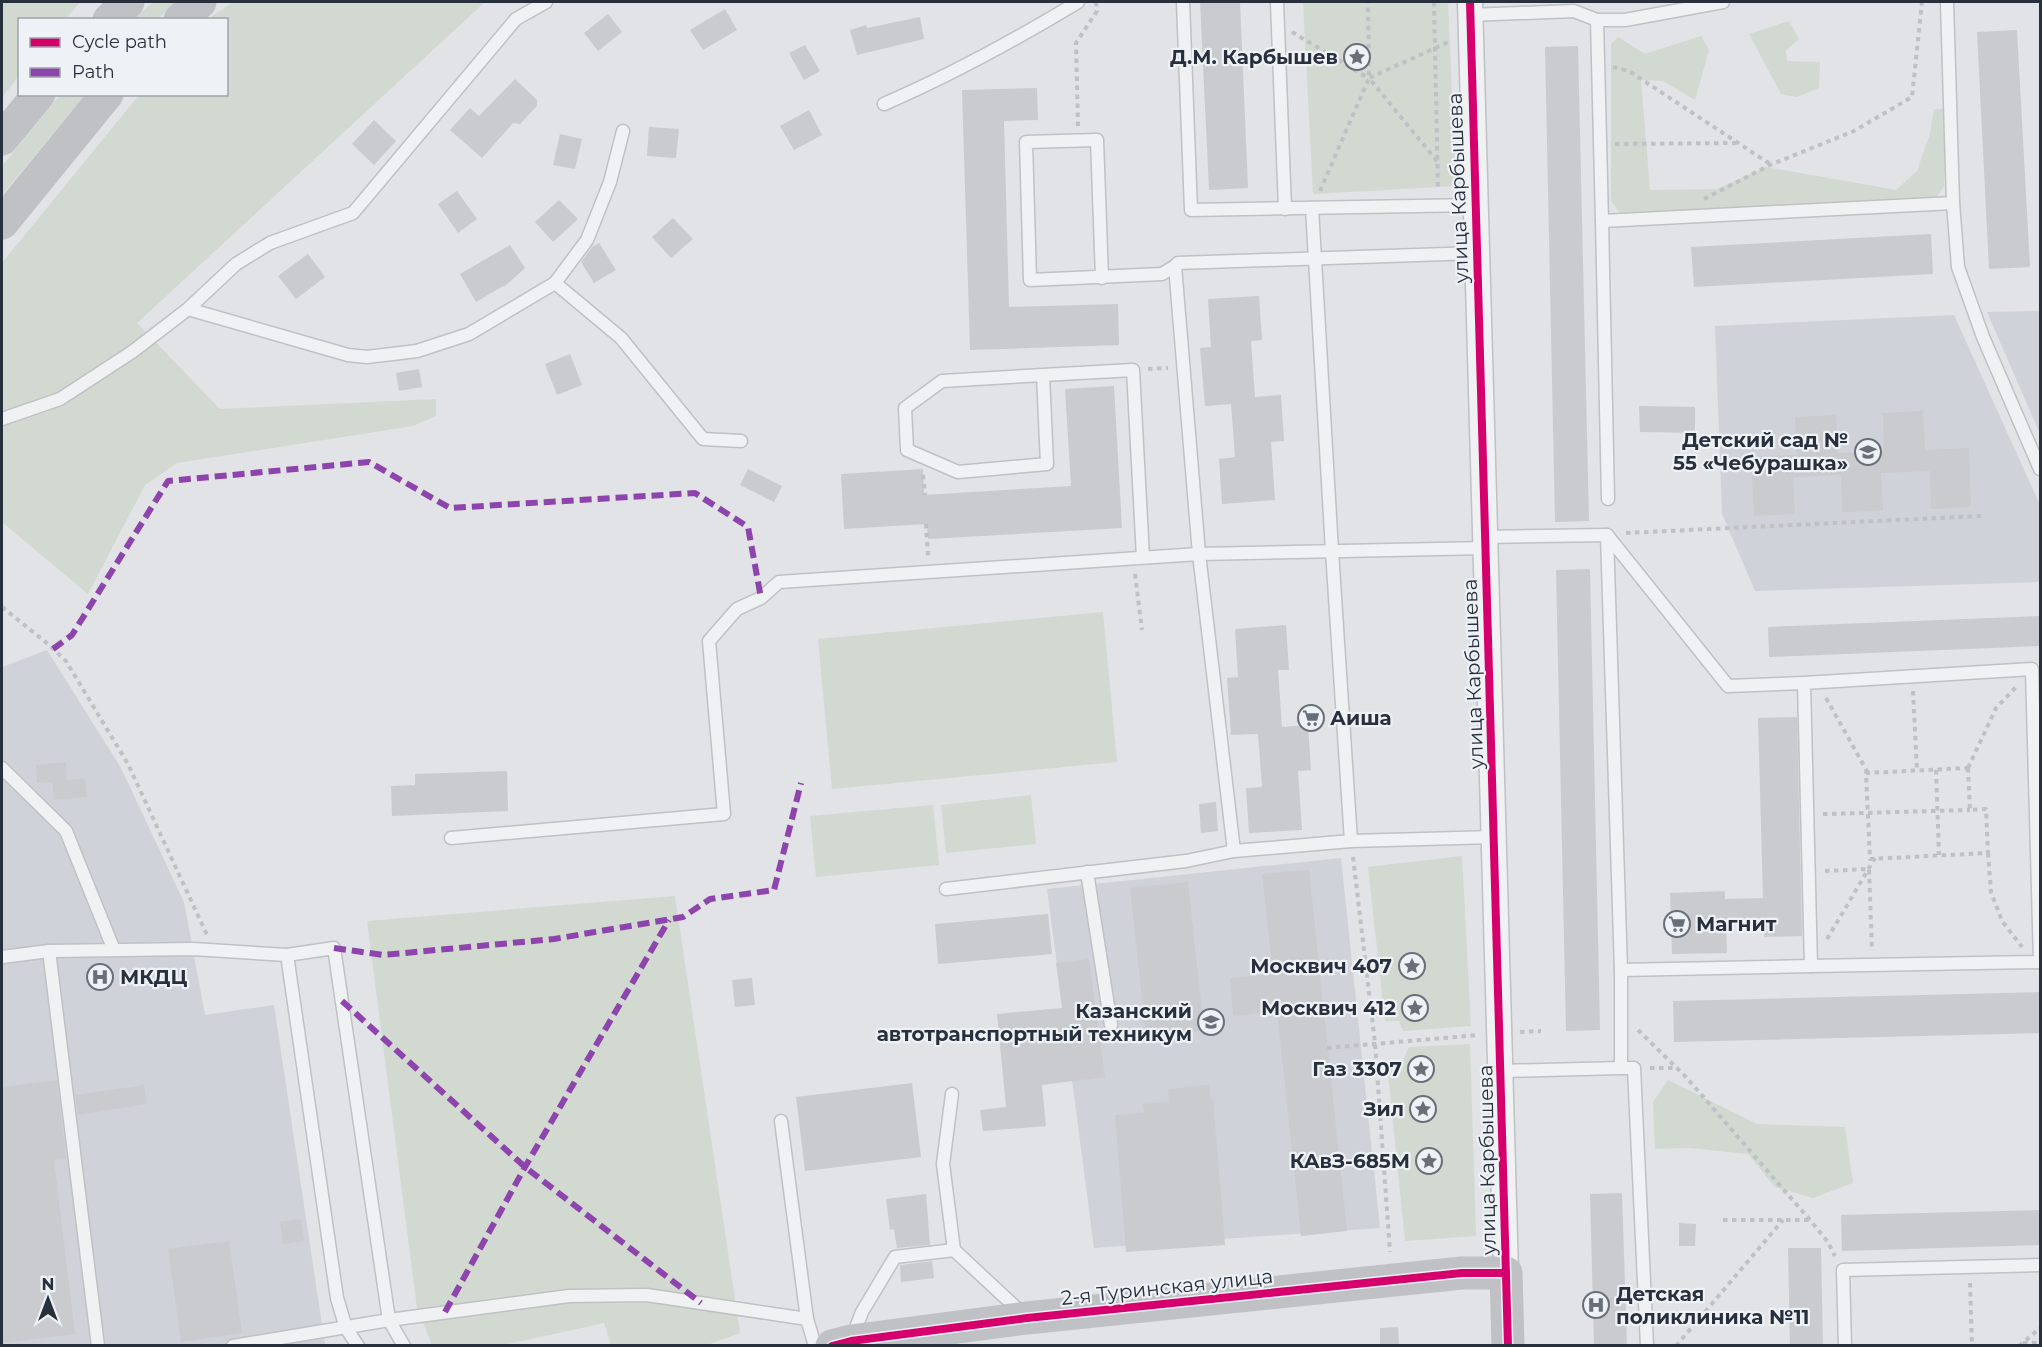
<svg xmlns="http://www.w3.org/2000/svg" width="2042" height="1347" font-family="Montserrat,sans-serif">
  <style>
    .built { fill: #cfd2d9 }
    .green { fill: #d1d9d1 }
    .building { fill: #c9cbce }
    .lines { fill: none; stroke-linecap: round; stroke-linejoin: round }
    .lane-casing { stroke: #bfc1c4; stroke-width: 15 }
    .street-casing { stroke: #bfc1c4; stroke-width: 27 }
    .path { stroke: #bfc1c6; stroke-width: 4; stroke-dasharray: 4.5 4.5; stroke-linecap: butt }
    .lane { stroke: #f0f1f2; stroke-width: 12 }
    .street { stroke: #f0f1f2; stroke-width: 24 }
    .secondary { stroke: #bfc1c5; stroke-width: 33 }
    .quiet { stroke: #8e44ad; stroke-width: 6; stroke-dasharray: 12 6; stroke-linecap: butt }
    .cycleway-casing { stroke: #eef1f5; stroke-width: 11 }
    .cycleway { stroke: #d6006c; stroke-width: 8 }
    .labels { text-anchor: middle; stroke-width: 4.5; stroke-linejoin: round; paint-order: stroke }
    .poi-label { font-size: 20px; font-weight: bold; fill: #28303e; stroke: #eef1f5; text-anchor: end }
    .street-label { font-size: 20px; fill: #28303e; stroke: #eef1f5 }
  </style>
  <rect width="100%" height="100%" fill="#e1e3e6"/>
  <g class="built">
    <path d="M2040 311V434L1987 312Z"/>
    <path d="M1954 315 2040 505V582L1755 591 1722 514 1715 326Z"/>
    <path d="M47 650 121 768 184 902 205 1015 274 1005 325 1345 2 1346V667Z"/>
    <path d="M1341 858 1380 1228 1094 1248 1047 889Z"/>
  </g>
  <g class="green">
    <path d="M2 2H80L66 19 20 20 19 76 2 97Z"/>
    <path d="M153 2H176L157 19 133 20Z"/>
    <path d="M233 2H485L137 323 220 409 436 399V416L413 426 177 463 145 485 88 594 2 522V263L139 95 226 94V20L208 19Z"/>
    <path d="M1303 2H1448L1456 186 1313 194Z"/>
    <path d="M1789 21 1799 39 1786 50 1787 61 1820 62 1819 88 1797 97 1781 94 1749 34Z"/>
    <path d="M1701 36 1709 50 1695 100 1663 81 1641 80 1650 190 1717 189 1766 167 1896 190 1917 171 1930 134 1934 109H1944V186L1934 201 1620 213 1611 201V44L1618 37 1645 54Z"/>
    <path d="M60 95H85L2 195V166Z"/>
    <path d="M1103 612 1117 762 832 789 818 639Z"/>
    <path d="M1031 795 1036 844 946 853 941 805Z"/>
    <path d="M933 805 939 865 816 877 810 816Z"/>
    <path d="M1462 856 1471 1026 1403 1031 1399 1021H1385L1368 867Z"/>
    <path d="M675 896 740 1333 707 1345H611L604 1323 504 1345H432L417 1308 367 921Z"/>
    <path d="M1470 1044 1476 1236 1405 1241 1387 1063 1403 1061 1409 1047Z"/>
    <path d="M1668 1080 1757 1124 1845 1127 1853 1183 1813 1198 1775 1187 1748 1154 1690 1148 1655 1149 1653 1102Z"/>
  </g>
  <g class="building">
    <path d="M1200 2H1240L1248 188 1209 190Z"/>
    <path d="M725 9 737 30 703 50 690 30Z"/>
    <path d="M608 14 622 32 598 51 584 33Z"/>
    <path d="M920 17 924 39 857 55 850 30 866 25 867 28Z"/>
    <path d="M2017 30 2030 267 1989 269 1977 32Z"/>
    <path d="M805 45 820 71 804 80 789 53Z"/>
    <path d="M1578 46 1589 521 1555 522 1545 47Z"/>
    <path d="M515 79 537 100V106L520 124 513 123 482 158 450 130 470 108 479 116Z"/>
    <path d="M1037 88 1038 120 1004 121 1009 307 1118 304 1119 345 970 350 962 90Z"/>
    <path d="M809 110 822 135 794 150 780 126Z"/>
    <path d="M374 120 396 141 374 165 352 144Z"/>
    <path d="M649 127 679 129 676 158 647 156Z"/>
    <path d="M560 134 582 139 575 169 553 165Z"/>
    <path d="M457 191 477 219 458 233 438 204Z"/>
    <path d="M559 200 578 219 553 242 535 222Z"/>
    <path d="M673 218 693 239 671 258 652 237Z"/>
    <path d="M1931 234 1933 274 1694 287 1691 247Z"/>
    <path d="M599 243 616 270 594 283 581 262 592 247Z"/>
    <path d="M510 245 525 268 504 287 503 286 476 302 460 274Z"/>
    <path d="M308 254 325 277 296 299 278 276Z"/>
    <path d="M1259 296 1262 340 1251 341 1255 397 1281 395 1284 441 1271 442 1275 500 1222 504 1219 459 1235 457 1231 404 1205 406 1200 348 1211 347 1208 299Z"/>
    <path d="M570 354 582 385 557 395 545 364Z"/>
    <path d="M419 369 422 387 399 391 396 373Z"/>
    <path d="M1114 386 1122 528 928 539 927 524 844 529 841 474 923 469 924 495 1071 486 1065 389Z"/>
    <path d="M1639 406 1695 407V433L1640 432Z"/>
    <path d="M1923 411 1925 450 1969 448 1971 507 1931 509 1930 471 1881 473 1883 511 1842 512 1841 475 1793 477 1795 514 1754 516 1751 457 1797 455 1795 417 1836 415 1837 453 1884 451 1883 413Z"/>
    <path d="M748 469 782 486 774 502 740 485Z"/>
    <path d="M1590 569 1600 1030 1566 1031 1556 570Z"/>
    <path d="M2040 616V646L1769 657 1768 627Z"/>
    <path d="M1286 625 1289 670H1278L1282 727 1308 725 1311 770 1298 771 1302 830 1249 833 1246 788 1262 787 1258 734 1231 735 1227 678 1238 677 1235 629Z"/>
    <path d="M1797 717 1802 936 1764 937V918L1726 919 1727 953 1672 954 1670 893 1725 891V899L1763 898 1758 718Z"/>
    <path d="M66 762 67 780 85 778 87 797 54 800 52 782 37 783 36 765Z"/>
    <path d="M507 771 508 811 392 816 391 786 415 785V774Z"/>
    <path d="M1216 802 1218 831 1201 833 1199 804Z"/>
    <path d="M1309 870 1347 1231 1301 1236 1277 1011 1233 1016 1230 978 1273 974 1262 874Z"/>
    <path d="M1188 882 1204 1030 1146 1036 1130 888Z"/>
    <path d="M1048 914 1052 954 938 964 935 924Z"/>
    <path d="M1089 959 1105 1077 1042 1085 1046 1126 983 1131 980 1110 1006 1107 997 1014 1062 1008 1056 963Z"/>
    <path d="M752 978 755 1005 735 1007 732 980Z"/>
    <path d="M2040 992V1033L1674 1042 1673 1001Z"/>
    <path d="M57 1080 66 1159 54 1160 75 1334 2 1343V1087Z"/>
    <path d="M912 1083 921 1157 805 1171 796 1097Z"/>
    <path d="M144 1085 147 1104 78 1115 75 1095Z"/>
    <path d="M1209 1085 1211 1100 1213 1099 1225 1245 1126 1252 1115 1115 1144 1113 1143 1104 1169 1102 1168 1089Z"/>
    <path d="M1622 1193 1627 1346H1594L1590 1194Z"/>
    <path d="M926 1194 930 1245 897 1248 894 1229 890 1230 886 1199Z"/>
    <path d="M2040 1210V1245L1842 1251 1841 1215Z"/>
    <path d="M301 1219 304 1241 283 1244 280 1222Z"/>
    <path d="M1679 1223 1696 1224 1695 1246H1679Z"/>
    <path d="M229 1241 242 1333 181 1342 168 1249Z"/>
    <path d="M1788 1248H1821L1823 1346H1790Z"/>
    <path d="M932 1261 934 1278 901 1282 900 1265Z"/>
    <path d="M1398 1327 1399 1346H1380V1328Z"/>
  </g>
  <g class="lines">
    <defs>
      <g id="lane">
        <path d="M1183 2 1191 210 1475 205"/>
        <path d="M1277 2 1285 209"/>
        <path d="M1470 15 1574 11 1597 20H1625L1723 2"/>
        <path d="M1597 20 1602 221 1953 203 1947 2"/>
        <path d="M884 104C951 75 1015 40 1078 2"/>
        <path d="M1953 203 1958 267 1983 337 2040 469"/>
        <path d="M1312 208 1332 551 1351 841"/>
        <path d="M1602 221 1608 499"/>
        <path d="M1102 278 1097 140 1026 142 1030 280 1162 274 1175 266"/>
        <path d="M555 283 621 338 703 439 741 441"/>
        <path d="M188 309 348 355 367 357 417 351 469 334 555 283 587 240 610 182 623 131"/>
        <path d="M1043 375 942 381 905 408 907 450 958 472 1047 464 1043 375 1133 370 1143 557"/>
        <path d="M2 419 60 399 132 352 188 309 236 264 270 243 353 213 516 19 546 2"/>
        <path d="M1485 537 1607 535 1728 686 1804 683 2032 669 2040 962 1811 966 1804 683"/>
        <path d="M2 768 66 831 114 950"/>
        <path d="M451 838 724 814 709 641 737 609 761 598 779 582 1199 554 1486 548"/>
        <path d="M1234 851 1199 554 1175 266 1178 263 1476 253"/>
        <path d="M1087 872 1111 1025"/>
        <path d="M946 889 1186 861 1234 851 1351 841 1494 837"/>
        <path d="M49 951 98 1346"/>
        <path d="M287 955 337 1298 346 1328 358 1346"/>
        <path d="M2 957 49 951 193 949 287 955 334 948 389 1320 404 1346"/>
        <path d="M1621 970 1811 966"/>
        <path d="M1621 1068H1634L1647 1346"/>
        <path d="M1501 1071 1621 1068V970L1607 535"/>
        <path d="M952 1094 943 1164 954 1250"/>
        <path d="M781 1121 807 1319"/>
        <path d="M852 1338 862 1312 895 1257 954 1250 1024 1315"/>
        <path d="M233 1346 389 1320 569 1296 647 1295 807 1319 815 1346"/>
        <path d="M1845 1346 1843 1270 2040 1265"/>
      </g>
      <path id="street" d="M1470 2 1506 1273"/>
    </defs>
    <use href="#lane" class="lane-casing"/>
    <use href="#street" class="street-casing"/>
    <g class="path">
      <path d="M1434 2 1438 190"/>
      <path d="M1292 32 1368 78"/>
      <path d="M1613 67 1629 71 1770 164"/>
      <path d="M1078 126 1076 43 1097 11 1096 2"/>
      <path d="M1615 144 1737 143"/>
      <path d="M1437 161 1369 78 1451 41"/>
      <path d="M1320 191 1369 78 1368 2"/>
      <path d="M1704 199 1770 165 1854 131 1912 97 1922 2"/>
      <path d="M1148 369 1168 368"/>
      <path d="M923 475 925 495"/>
      <path d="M926 524 928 556"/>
      <path d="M1626 533 1981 516"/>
      <path d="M1135 574 1142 630"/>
      <path d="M2 607 48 644 66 661 128 764 207 935"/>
      <path d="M1913 691 1917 771"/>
      <path d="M1826 698 1868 773"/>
      <path d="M1968 768 1970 810 1986 809 1988 853 1870 859 1866 773Z"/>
      <path d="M1968 768 1996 708 2016 687"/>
      <path d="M1936 770 1939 855"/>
      <path d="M1823 814 1970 810"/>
      <path d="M1988 853 1991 892 2002 921 2022 947"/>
      <path d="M1353 857 1375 1043 1390 1252"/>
      <path d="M1825 871 1869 869 1872 951"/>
      <path d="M1827 939 1875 858"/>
      <path d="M1638 1030 1686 1077 1810 1220 1828 1242 1835 1256"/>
      <path d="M1520 1032 1541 1031"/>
      <path d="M1327 1048 1479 1035"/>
      <path d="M1650 1068H1676"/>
      <path d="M1723 1220H1810"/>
      <path d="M1970 1283 1972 1346"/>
      <path d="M2023 1343H2040"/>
      <path d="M1676 1346 1783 1220"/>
      <path d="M2019 1346 2040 1328"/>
    </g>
    <use href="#lane" class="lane"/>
    <use href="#street" class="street"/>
    <g class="secondary">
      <path d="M109 20 128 2"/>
      <path d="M180 20 200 2"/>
      <path d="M2 139 39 94"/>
      <path d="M2 223 107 94"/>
      <path d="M832 1346 851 1341 1027 1318 1462 1273H1506L1508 1346"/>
    </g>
    <g class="quiet">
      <path d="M53 649 72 635 168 481 369 462 450 508 695 493 748 527 761 598"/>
      <path d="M334 948 383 955 554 939 683 917 710 899 774 890 801 783"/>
      <path d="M342 1001 525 1167 701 1303"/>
      <path d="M445 1312 525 1167 669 920"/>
    </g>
    <defs>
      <g id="cycleway">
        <path d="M1470 2 1508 1346"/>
        <path d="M832 1346 851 1341 1027 1318 1462 1273H1506"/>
      </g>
    </defs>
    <use href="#cycleway" class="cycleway-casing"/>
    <use href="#cycleway" class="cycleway"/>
  </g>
  <defs>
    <symbol id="sight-ring" viewBox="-11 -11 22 22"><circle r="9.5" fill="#eef1f5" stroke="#696f79" stroke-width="1.5"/><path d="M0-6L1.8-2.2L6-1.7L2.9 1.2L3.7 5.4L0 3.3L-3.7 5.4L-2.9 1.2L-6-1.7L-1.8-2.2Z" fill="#696f79"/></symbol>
    <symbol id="school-ring" viewBox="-11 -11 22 22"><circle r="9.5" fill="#eef1f5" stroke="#696f79" stroke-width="1.5"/><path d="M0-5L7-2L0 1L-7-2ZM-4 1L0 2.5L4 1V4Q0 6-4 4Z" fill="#696f79"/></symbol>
    <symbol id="supermarket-ring" viewBox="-11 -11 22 22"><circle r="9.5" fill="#eef1f5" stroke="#696f79" stroke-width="1.5"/><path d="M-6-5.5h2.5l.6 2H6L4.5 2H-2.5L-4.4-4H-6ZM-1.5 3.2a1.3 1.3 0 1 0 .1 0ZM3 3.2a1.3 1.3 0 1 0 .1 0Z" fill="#696f79"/></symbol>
    <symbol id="hospital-ring" viewBox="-11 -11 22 22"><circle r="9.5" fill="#eef1f5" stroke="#696f79" stroke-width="1.5"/><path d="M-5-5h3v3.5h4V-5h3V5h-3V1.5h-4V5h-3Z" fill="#696f79"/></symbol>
    <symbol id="university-ring" viewBox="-11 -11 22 22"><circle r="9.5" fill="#eef1f5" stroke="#696f79" stroke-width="1.5"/><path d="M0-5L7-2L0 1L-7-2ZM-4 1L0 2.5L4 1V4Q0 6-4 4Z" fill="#696f79"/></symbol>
  </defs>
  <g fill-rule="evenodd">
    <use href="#sight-ring" x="1342" y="42" width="30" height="30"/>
    <use href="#school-ring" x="1853" y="437" width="30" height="30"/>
    <use href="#supermarket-ring" x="1296" y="703" width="30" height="30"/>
    <use href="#supermarket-ring" x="1662" y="909" width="30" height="30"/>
    <use href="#sight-ring" x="1397" y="951" width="30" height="30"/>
    <use href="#hospital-ring" x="85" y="962" width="30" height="30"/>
    <use href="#sight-ring" x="1400" y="993" width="30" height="30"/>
    <use href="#university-ring" x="1196" y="1007" width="30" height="30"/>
    <use href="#sight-ring" x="1406" y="1054" width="30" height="30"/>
    <use href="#sight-ring" x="1408" y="1094" width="30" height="30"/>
    <use href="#sight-ring" x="1414" y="1146" width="30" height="30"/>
    <use href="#hospital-ring" x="1581" y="1290" width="30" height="30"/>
  </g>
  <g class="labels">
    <g class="poi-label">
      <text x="1338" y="64">Д.М. Карбышев</text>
      <text x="1848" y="447">Детский сад №<tspan x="1848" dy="23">55 «Чебурашка»</tspan></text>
      <text x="1330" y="725" text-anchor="start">Аиша</text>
      <text x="1696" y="931" text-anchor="start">Магнит</text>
      <text x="1392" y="973">Москвич 407</text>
      <text x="120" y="984" text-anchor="start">МКДЦ</text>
      <text x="1396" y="1015">Москвич 412</text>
      <text x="1192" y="1018">Казанский<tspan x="1192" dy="23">автотранспортный техникум</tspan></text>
      <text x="1402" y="1076">Газ 3307</text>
      <text x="1404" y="1116">Зил</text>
      <text x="1410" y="1168">КАвЗ-685М</text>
      <text x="1616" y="1301" text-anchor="start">Детская<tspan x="1616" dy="23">поликлиника №11</tspan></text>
    </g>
    <g class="street-label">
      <text transform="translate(1458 188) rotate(-92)" y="7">улица Карбышева</text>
      <text transform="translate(1473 674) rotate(-92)" y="7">улица Карбышева</text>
      <text transform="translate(1487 1160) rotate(-91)" y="7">улица Карбышева</text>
      <text transform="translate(1167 1287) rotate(-6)" y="7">2-я Туринская улица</text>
    </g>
  </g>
  <rect width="2042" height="1347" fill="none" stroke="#28303e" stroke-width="6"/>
  <rect x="18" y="18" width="210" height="78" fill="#eef1f5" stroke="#9fa4ac" stroke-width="1.5"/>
  <rect x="30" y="38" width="30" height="9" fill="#d6006c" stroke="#9fa4ac" stroke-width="1.5"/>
  <text x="72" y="48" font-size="18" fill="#28303e">Cycle path</text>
  <rect x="30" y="68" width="30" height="9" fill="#8e44ad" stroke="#9fa4ac" stroke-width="1.5"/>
  <text x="72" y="78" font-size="18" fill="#28303e">Path</text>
  <g transform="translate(48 1299)" stroke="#eef1f5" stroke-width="4.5" paint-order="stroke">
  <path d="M0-4.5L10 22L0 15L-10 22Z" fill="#28303e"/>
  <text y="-9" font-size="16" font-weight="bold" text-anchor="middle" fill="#28303e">N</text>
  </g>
</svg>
